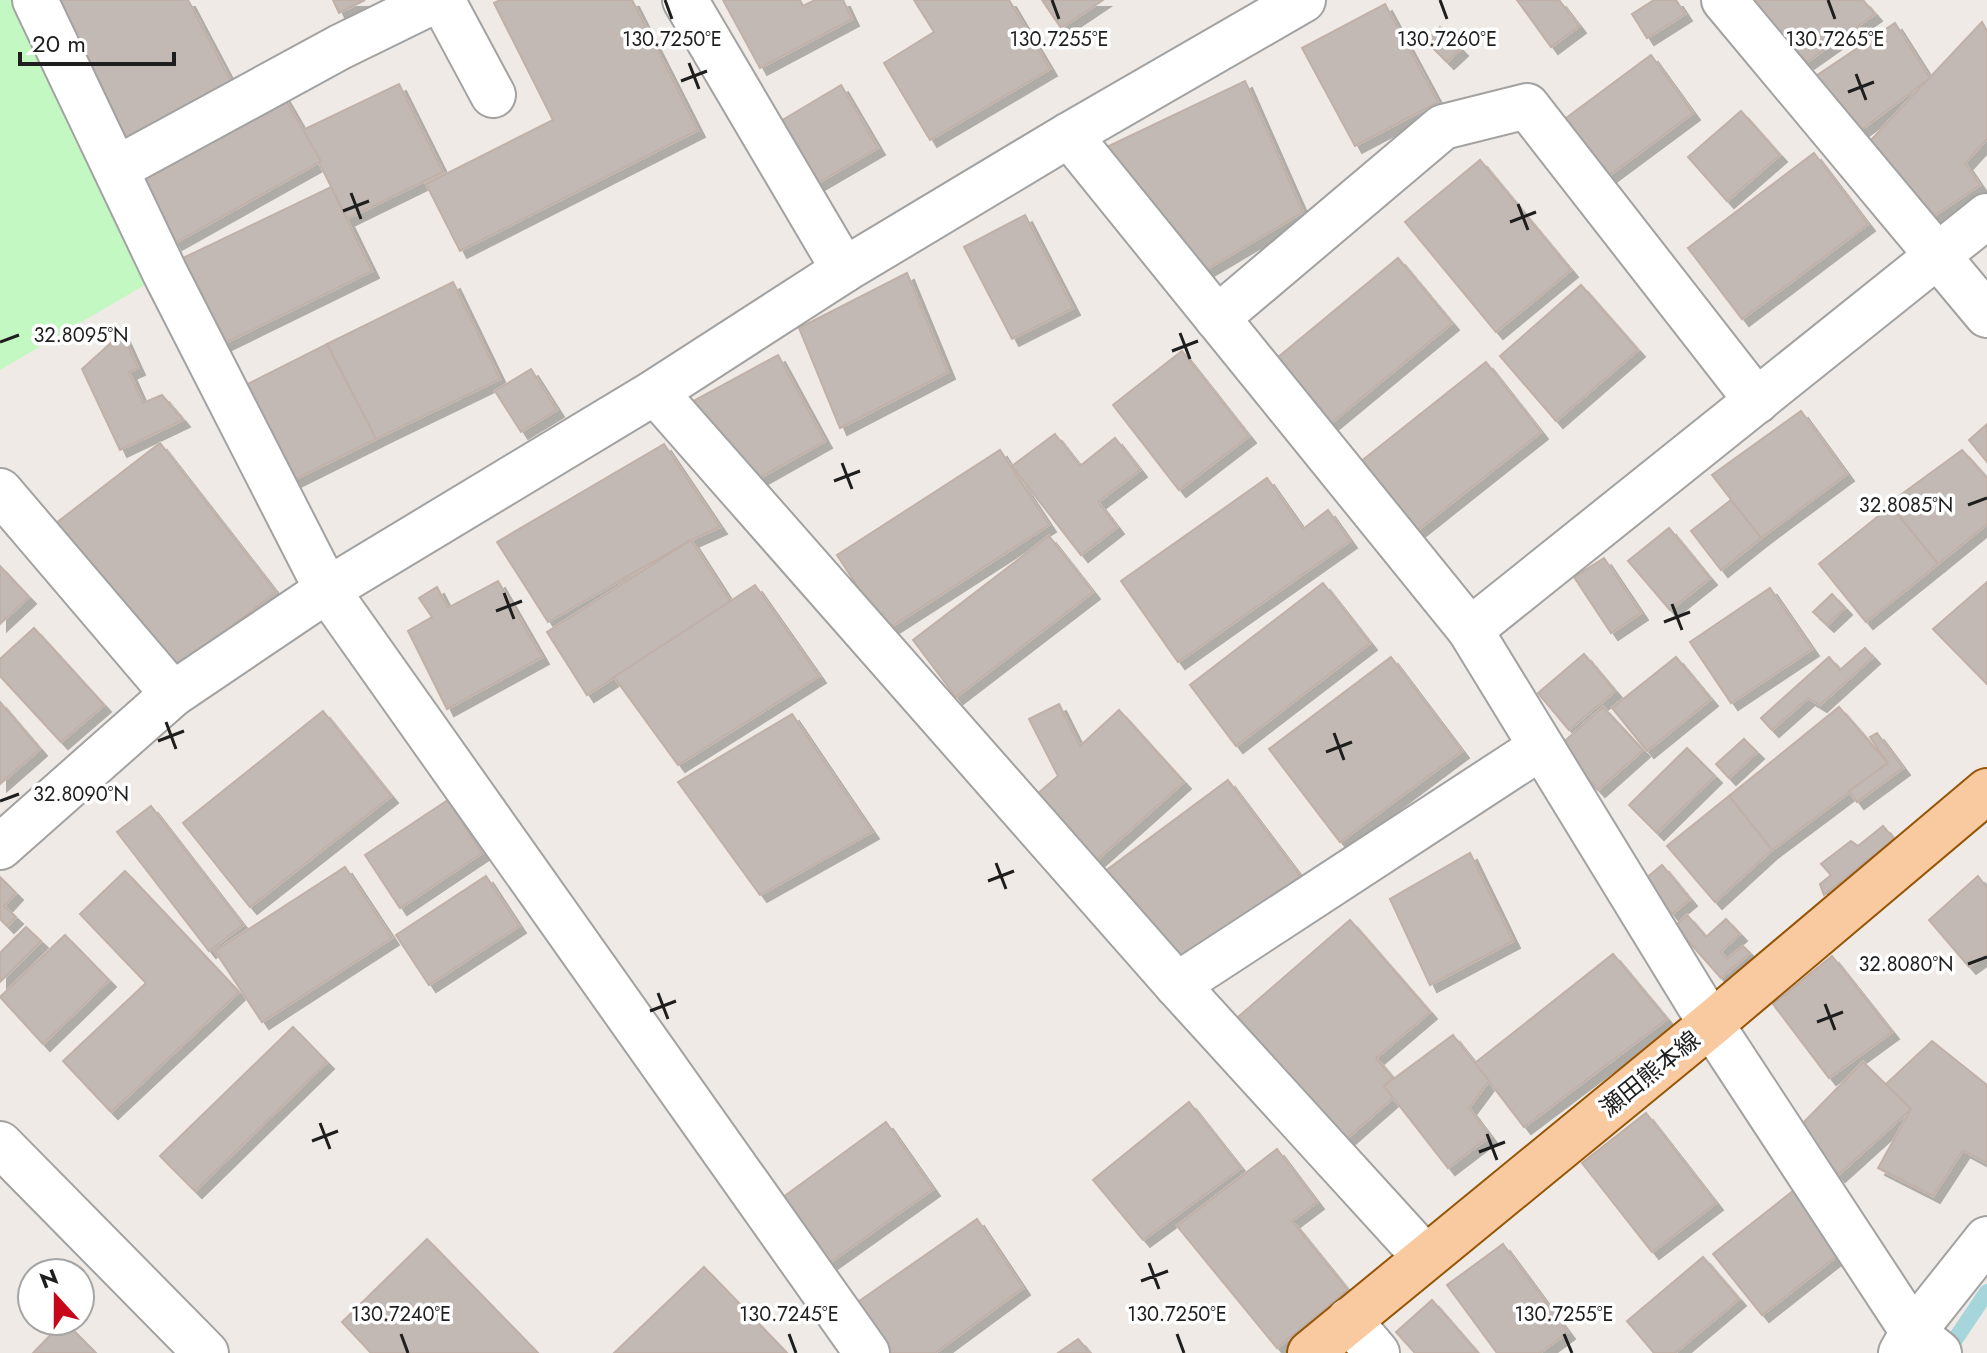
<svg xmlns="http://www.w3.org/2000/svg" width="1987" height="1353" font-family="Jost,'Noto Sans JP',sans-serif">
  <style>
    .park { fill: #c4f8c3 }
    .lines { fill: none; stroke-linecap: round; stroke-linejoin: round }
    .stream { stroke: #a6d5db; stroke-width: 16 }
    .building { fill: #c3b9b4; stroke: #c0b0a7; stroke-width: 2; filter: url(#shadow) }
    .minor-casing { stroke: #a2a2a2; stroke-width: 48 }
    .major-casing { stroke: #945504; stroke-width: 48 }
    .minor { stroke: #fff; stroke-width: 44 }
    .major { stroke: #f9c99f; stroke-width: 44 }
    .ticks { fill: none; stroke: #1e1e1e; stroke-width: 3 }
    .labels { text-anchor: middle; stroke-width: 7; stroke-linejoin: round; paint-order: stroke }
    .street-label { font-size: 24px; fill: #1e1e1e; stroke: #fff }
    .ticks-label { font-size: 20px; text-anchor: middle; fill: #1e1e1e; stroke: #fff; stroke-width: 7; stroke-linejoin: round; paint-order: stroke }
  </style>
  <defs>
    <filter id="shadow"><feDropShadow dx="7" dy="7" stdDeviation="0" flood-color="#0004"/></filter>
  </defs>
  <rect width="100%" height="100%" fill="#efeae5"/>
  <path class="park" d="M0 0H35L165 273 0 370Z"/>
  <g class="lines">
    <path class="stream" d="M1946 1353 1987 1292"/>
  </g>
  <g class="building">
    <path d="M52 0H188L235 89 128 144Z"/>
    <path d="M333 0H365L339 13Z"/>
    <path d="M500 0H632L698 130 460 251 426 184 553 120 494 3Z"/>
    <path d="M723 0H800L803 6 815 0H843L852 19 760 68Z"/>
    <path d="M914 0H1009L1050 69 930 140 884 63 934 32Z"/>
    <path d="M1042 0H1103L1061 28Z"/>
    <path d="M1517 0H1559L1579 26 1551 47Z"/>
    <path d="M1654 0H1676L1685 14 1647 38 1632 14Z"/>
    <path d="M1758 0H1863L1875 14 1807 62 1753 4Z"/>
    <path d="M1385 4 1438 102 1355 146 1302 48Z"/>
    <path d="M1982 22 1987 31V139L1965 163 1980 185 1931 218 1870 141Z"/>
    <path d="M1895 23 1930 78 1861 130 1813 78Z"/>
    <path d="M1440 27 1461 49 1447 62 1426 41Z"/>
    <path d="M1651 55 1693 113 1600 182 1558 124Z"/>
    <path d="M1245 81 1303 212 1197 275 1107 147Z"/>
    <path d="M399 84 443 172 347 219 303 130Z"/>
    <path d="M841 85 878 148 809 188 774 125Z"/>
    <path d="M280 90 321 161 175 243 135 172Z"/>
    <path d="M1741 111 1780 155 1727 201 1688 157Z"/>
    <path d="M1814 153 1868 224 1742 319 1688 248Z"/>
    <path d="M1480 160 1571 270 1496 332 1405 222Z"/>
    <path d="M331 187 372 271 223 344 181 259Z"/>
    <path d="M1025 215 1073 308 1012 339 964 247Z"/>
    <path d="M1398 258 1452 323 1325 428 1271 363Z"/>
    <path d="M907 273 948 372 840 428 799 328Z"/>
    <path d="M453 282 500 379 376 439 327 344Z"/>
    <path d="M1581 285 1638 350 1556 421 1500 356Z"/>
    <path d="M122 333 138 368 129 372 143 403 162 395 183 420 120 450 82 369Z"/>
    <path d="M327 344 376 439 288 483 240 388Z"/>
    <path d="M1182 351 1249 436 1179 490 1113 405Z"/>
    <path d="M778 355 825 441 738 490 690 403Z"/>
    <path d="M1486 362 1541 432 1414 533 1359 463Z"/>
    <path d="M531 369 557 410 521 432 495 391Z"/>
    <path d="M1801 411 1847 474 1761 538 1712 475Z"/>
    <path d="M1987 424V462L1969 440Z"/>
    <path d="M1055 434 1080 466 1115 438 1140 470 1098 502 1117 527 1081 555 1012 466Z"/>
    <path d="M160 443 276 592 167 676 51 527Z"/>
    <path d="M664 444 720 527 691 540 548 622 497 542Z"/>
    <path d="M1000 450 1049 525 886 630 837 555Z"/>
    <path d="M1962 450 1987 478V524L1938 564 1891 506 1884 507Z"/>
    <path d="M1267 478 1303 529 1328 510 1350 541 1178 662 1121 581Z"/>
    <path d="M1731 500 1761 538 1721 570 1691 531Z"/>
    <path d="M1891 506 1938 564 1866 622 1819 564Z"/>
    <path d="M1669 528 1710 578 1670 610 1628 561Z"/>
    <path d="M1049 536 1093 592 956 697 913 640Z"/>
    <path d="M691 540 731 602 587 695 547 632Z"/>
    <path d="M1604 558 1641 613 1611 633 1574 577Z"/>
    <path d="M0 566 29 597 0 624Z"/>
    <path d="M498 581 542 657 447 709 408 631 432 617 419 598 437 587 448 608Z"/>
    <path d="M1987 582V684L1933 629Z"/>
    <path d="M1323 583 1370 643 1236 746 1190 685Z"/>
    <path d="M755 585 819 676 678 765 614 677Z"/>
    <path d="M1770 588 1812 649 1731 703 1690 642Z"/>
    <path d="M1832 594 1845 608 1827 625 1813 612Z"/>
    <path d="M34 628 104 705 61 742 0 676V659Z"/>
    <path d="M1865 648 1873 657 1820 705 1808 698 1772 730 1761 718 1829 657 1840 670Z"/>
    <path d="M1584 654 1615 691 1569 730 1538 693Z"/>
    <path d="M1391 657 1462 751 1340 842 1269 749Z"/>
    <path d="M1676 657 1711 699 1647 751 1612 708Z"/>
    <path d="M0 702 40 749 0 784Z"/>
    <path d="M1059 704 1080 746 1119 710 1184 782 1090 866 1030 800 1058 776 1029 719Z"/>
    <path d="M1603 707 1643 750 1598 790 1558 747Z"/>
    <path d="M1839 707 1888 763 1772 850 1729 796Z"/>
    <path d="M323 711 391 796 250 907 183 823Z"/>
    <path d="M792 714 872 832 760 895 678 782Z"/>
    <path d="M1877 733 1903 768 1857 802 1849 791 1888 763 1870 737Z"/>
    <path d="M1744 739 1757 752 1729 778 1716 764Z"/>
    <path d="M1687 748 1715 776 1657 833 1629 805Z"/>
    <path d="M1228 780 1304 881 1179 973 1104 872Z"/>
    <path d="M1729 796 1772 850 1715 902 1667 846Z"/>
    <path d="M448 800 482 853 400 908 365 855Z"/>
    <path d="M151 806 243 925 209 951 117 832Z"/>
    <path d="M1883 826 1894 839 1824 895 1820 884 1831 875 1821 864 1851 841 1858 846Z"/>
    <path d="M1470 853 1513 941 1430 985 1390 899Z"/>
    <path d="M1662 865 1690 899 1672 914 1644 880Z"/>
    <path d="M345 867 392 938 262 1022 215 951Z"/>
    <path d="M125 871 239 992 111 1112 63 1061 146 983 80 914Z"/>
    <path d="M486 876 519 926 429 985 396 935Z"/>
    <path d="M1978 876 1987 888V954L1969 967 1929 920Z"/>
    <path d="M0 877 16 893 4 906 16 917 7 926 0 919Z"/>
    <path d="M1687 915 1706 937 1726 919 1740 934 1720 952 1727 959 1743 946 1750 953 1721 978 1675 926Z"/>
    <path d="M1350 920 1430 1012 1376 1058 1393 1078 1384 1086 1394 1097 1337 1147 1230 1024Z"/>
    <path d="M26 927 41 941 0 982V953Z"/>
    <path d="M65 935 109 980 43 1044 0 997Z"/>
    <path d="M1613 954 1667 1019 1524 1127 1475 1063Z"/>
    <path d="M1832 956 1892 1032 1829 1078 1773 1004Z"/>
    <path d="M293 1027 327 1062 195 1191 160 1156Z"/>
    <path d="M1453 1035 1489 1081 1469 1108 1490 1136 1448 1168 1384 1086Z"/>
    <path d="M1932 1041 1987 1085V1163L1963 1150 1933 1196 1878 1168 1911 1109 1886 1084Z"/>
    <path d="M1863 1062 1911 1109 1838 1175 1797 1129Z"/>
    <path d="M1189 1102 1241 1168 1143 1240 1093 1180Z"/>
    <path d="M1646 1113 1716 1203 1652 1252 1582 1163Z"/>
    <path d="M886 1122 933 1189 818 1271 775 1203Z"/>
    <path d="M1277 1149 1317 1202 1292 1221 1348 1290 1277 1348 1177 1226Z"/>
    <path d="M1793 1191 1842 1252 1762 1315 1713 1254Z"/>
    <path d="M977 1219 1023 1288 935 1353H888L855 1304Z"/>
    <path d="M427 1239 538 1353H371L342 1322Z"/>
    <path d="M1503 1244 1568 1332 1540 1353H1497L1447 1285Z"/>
    <path d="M1703 1257 1739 1299 1675 1353H1654L1627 1321Z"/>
    <path d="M704 1267 787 1353H614Z"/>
    <path d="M1432 1300 1478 1353H1415L1396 1332Z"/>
    <path d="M64 1321 96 1353H33Z"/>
    <path d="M1078 1339 1090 1353H1058Z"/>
  </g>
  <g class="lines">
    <defs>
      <g id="minor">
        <path d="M35 0 165 273 327 590 867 1353"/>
        <path d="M442 0 493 95"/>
        <path d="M685 0 844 270"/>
        <path d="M1724 0 1987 315"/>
        <path d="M1069 135 1470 630 1711 1024 1913 1332 1939 1353"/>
        <path d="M116 169 340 47 436 0"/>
        <path d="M1217 318 1443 127 1527 106 1757 401"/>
        <path d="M655 392 1177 985 1425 1257"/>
        <path d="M0 491 173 694"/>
        <path d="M1470 630 1987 216"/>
        <path d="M0 847 173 694 327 590 655 392 844 270 1069 135 1303 0"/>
        <path d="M1177 985 1541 747"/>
        <path d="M0 1144 206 1353"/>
        <path d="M1349 1320 1377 1353"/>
        <path d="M1901 1353 1913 1332 1987 1239"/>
      </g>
      <path id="major" d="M1310 1353 1711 1024 1987 791"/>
    </defs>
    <use href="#minor" class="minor-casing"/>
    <use href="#major" class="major-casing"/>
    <use href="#minor" class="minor"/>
    <use href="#major" class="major"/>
  </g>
  <path class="ticks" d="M665 0 672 19M1052 0 1059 19M1440 0 1447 19M1828 0 1835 19M689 63 699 89M1856 74 1866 100M681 81 707 71M1848 92 1874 82M351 193 361 219M1518 204 1528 230M343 211 369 201M1510 222 1536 212M1180 333 1190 359M0 342 19 335M1172 351 1198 341M842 463 852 489M834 481 860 471M1968 505 1987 498M504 593 514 619M1672 604 1682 630M496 611 522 601M1664 622 1690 612M166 722 176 749M1334 733 1344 760M158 741 184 731M1326 752 1352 742M0 801 19 794M996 863 1006 889M988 881 1014 871M1968 964 1987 957M658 993 668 1019M1825 1004 1835 1030M650 1011 676 1001M1817 1022 1843 1012M320 1123 330 1149M1487 1134 1497 1160M312 1141 338 1131M1479 1152 1505 1142M1149 1263 1159 1289M1141 1281 1168 1271M401 1334 408 1353M789 1334 796 1353M1177 1334 1184 1353M1564 1334 1572 1353"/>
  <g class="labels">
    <g class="street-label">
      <text transform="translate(1650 1074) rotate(-39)" y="8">瀬田熊本線</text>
    </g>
  </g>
  <g class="ticks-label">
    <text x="672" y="46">130.7250°E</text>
    <text x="1059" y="46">130.7255°E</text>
    <text x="1447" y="46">130.7260°E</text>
    <text x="1835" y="46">130.7265°E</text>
    <text x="81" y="342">32.8095°N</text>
    <text x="1906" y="512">32.8085°N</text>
    <text x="81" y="801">32.8090°N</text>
    <text x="1906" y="971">32.8080°N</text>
    <text x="401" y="1321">130.7240°E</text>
    <text x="789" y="1321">130.7245°E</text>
    <text x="1177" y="1321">130.7250°E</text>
    <text x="1564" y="1321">130.7255°E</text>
  </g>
  <g transform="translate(56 1297) rotate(339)"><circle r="38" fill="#ffffff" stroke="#a5a5a5" stroke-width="2"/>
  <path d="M0-6L14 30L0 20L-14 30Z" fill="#c7061a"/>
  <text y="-12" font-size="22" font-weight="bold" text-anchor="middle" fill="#1e1e1e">N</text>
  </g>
  <path d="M20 52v12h154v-12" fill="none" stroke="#1e1e1e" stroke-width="4"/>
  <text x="32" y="52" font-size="24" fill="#1e1e1e" stroke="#ffffff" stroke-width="6" paint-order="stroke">20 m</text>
</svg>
